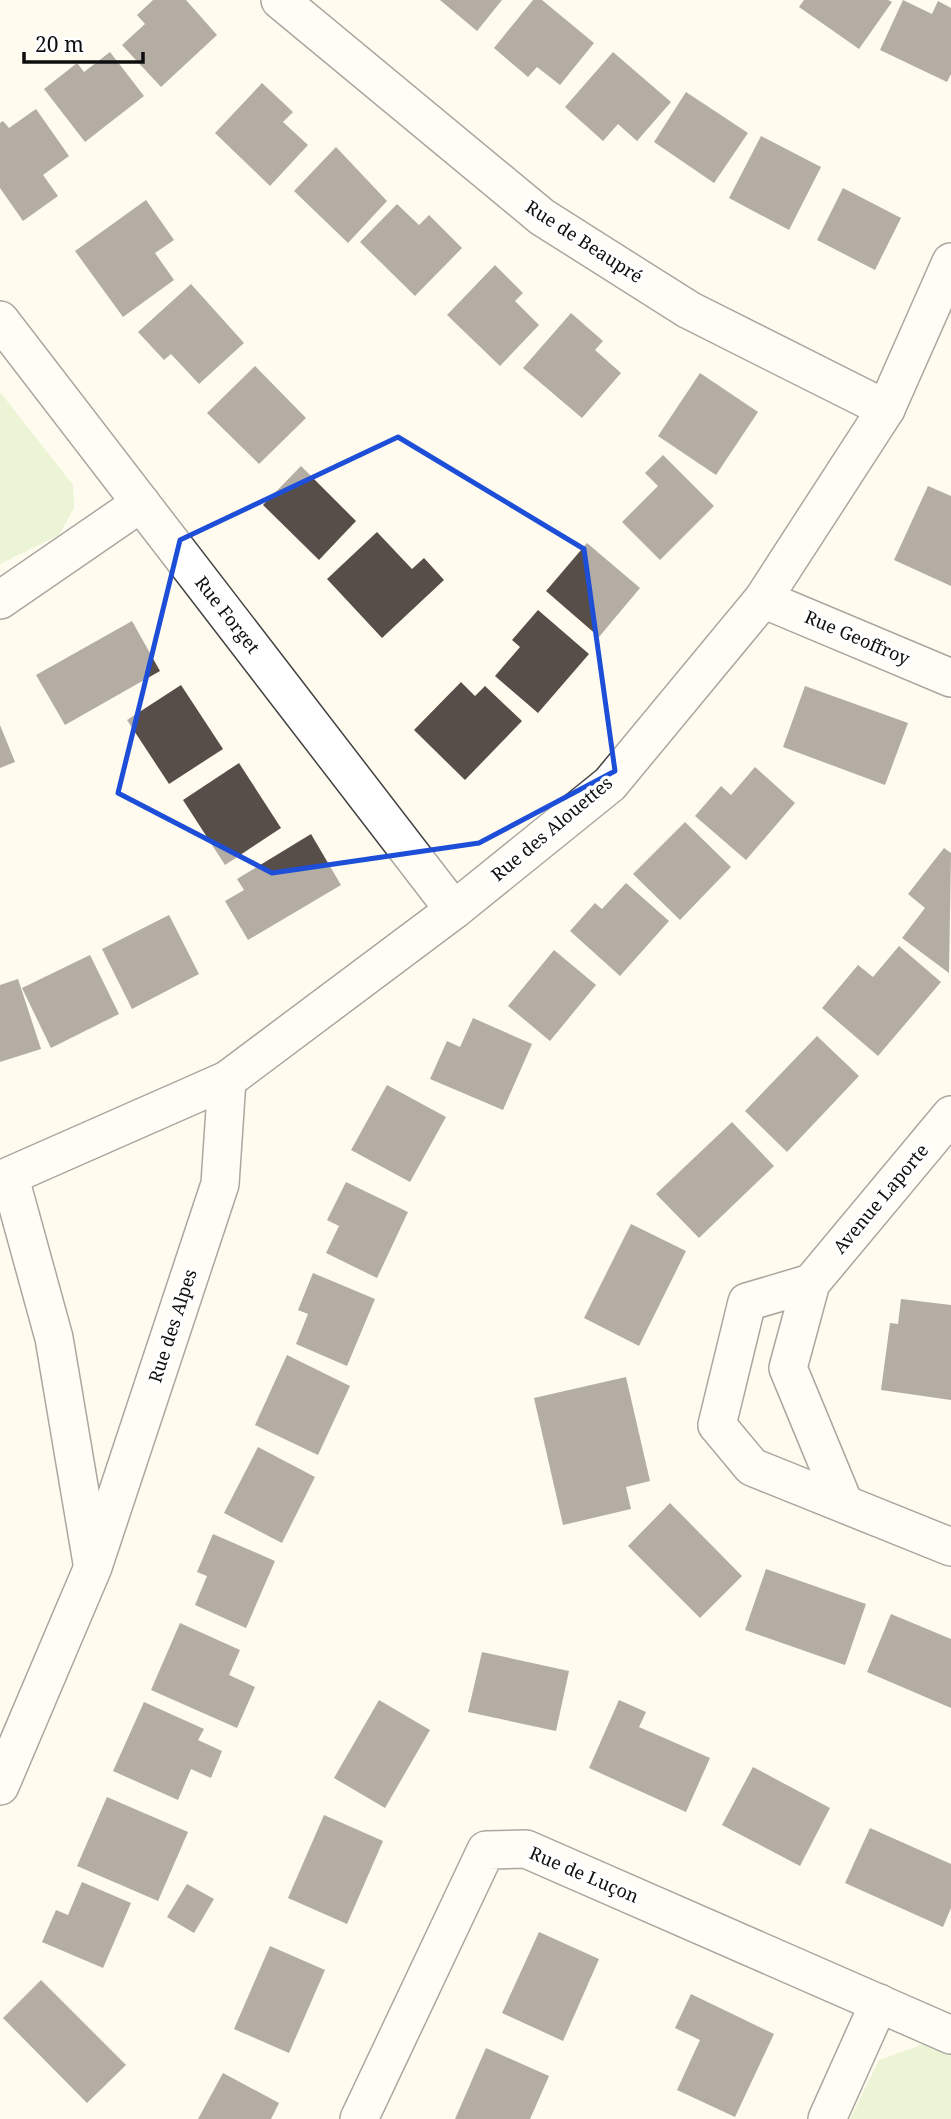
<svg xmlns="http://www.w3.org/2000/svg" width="951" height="2119" font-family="'Noto Serif',serif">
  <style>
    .green { fill: #d2ecb5 }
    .building { fill: #574e49 }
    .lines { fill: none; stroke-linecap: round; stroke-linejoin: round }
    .minor-casing { stroke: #414141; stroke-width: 40 }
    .minor { stroke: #fff; stroke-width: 37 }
    .marked { fill: none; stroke: #1d4ed8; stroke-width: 5; stroke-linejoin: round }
    .labels { text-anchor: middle; stroke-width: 7; stroke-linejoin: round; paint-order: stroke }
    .street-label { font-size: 18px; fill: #0e0e0e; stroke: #fff }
  </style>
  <rect width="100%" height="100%" fill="#fffbee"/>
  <g class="green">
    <path d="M0 392 73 485 74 508 59 535 0 564Z"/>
    <path d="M946 2036 951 2038V2119H850L879 2060Z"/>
  </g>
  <g class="building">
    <path d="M153 0H186L217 35 161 87 122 45 145 24 137 15Z"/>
    <path d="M440 0H502L477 31Z"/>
    <path d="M533 0H542L594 43 560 85 537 67 528 77 494 48Z"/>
    <path d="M804 0H888L892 2 859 49 799 7Z"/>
    <path d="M903 0 932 14 938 1 951 8V74L947 82 880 50Z"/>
    <path d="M110 52 144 96 85 142 44 89 77 63 84 72Z"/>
    <path d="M613 52 671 102 637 141 618 124 603 141 565 107Z"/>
    <path d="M262 83 293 112 283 122 308 145 270 186 215 133Z"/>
    <path d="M686 92 748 133 714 183 654 142Z"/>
    <path d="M36 109 69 156 43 175 58 196 23 221 0 188V123L3 121 9 128Z"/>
    <path d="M761 136 821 167 789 230 729 198Z"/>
    <path d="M336 147 387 201 348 243 294 191Z"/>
    <path d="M843 188 901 218 875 270 817 240Z"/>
    <path d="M146 200 174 240 155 253 174 280 123 317 75 251Z"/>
    <path d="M397 204 419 225 429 215 462 248 415 296 360 242Z"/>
    <path d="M495 265 523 293 515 301 539 325 500 366 447 315Z"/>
    <path d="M191 284 244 343 199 384 171 354 164 360 138 332Z"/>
    <path d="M571 313 603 341 595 350 621 373 582 418 523 368Z"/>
    <path d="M255 366 306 418 259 464 207 413Z"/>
    <path d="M700 373 758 412 716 475 658 436Z"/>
    <path d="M663 455 714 506 660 560 622 522 658 486 645 473Z"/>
    <path d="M301 466 356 521 319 560 263 505Z"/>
    <path d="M928 486 951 496V586L894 560Z"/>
    <path d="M377 532 412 569 424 558 444 580 382 638 327 579Z"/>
    <path d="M587 543 640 588 599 637 546 591Z"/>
    <path d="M538 610 589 654 538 713 495 676 520 647 512 640Z"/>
    <path d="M132 621 160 671 65 725 36 675Z"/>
    <path d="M461 682 475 696 485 686 522 721 465 780 414 730Z"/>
    <path d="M181 685 223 749 169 784 127 720Z"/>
    <path d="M805 686 908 723 885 785 783 747Z"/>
    <path d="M0 725 15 762 0 768Z"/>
    <path d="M239 763 281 828 225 865 183 800Z"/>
    <path d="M755 767 795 803 746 860 695 816 721 786 731 795Z"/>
    <path d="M685 822 731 867 680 920 633 874Z"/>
    <path d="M311 834 341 885 248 940 225 901 244 890 237 879Z"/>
    <path d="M944 848 951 853 949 973 902 938 925 908 908 894Z"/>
    <path d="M626 883 669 921 620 976 570 931 595 903 602 909Z"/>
    <path d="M169 915 199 974 132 1009 102 949Z"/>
    <path d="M899 946 941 982 878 1056 822 1008 858 965 873 977Z"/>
    <path d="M554 950 596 985 550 1041 508 1006Z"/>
    <path d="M90 955 119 1014 51 1048 22 988Z"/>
    <path d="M18 979 41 1049 0 1062V985Z"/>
    <path d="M473 1018 532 1044 503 1110 430 1079 447 1041 460 1047Z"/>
    <path d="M817 1036 859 1076 787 1152 745 1111Z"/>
    <path d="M387 1085 446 1117 410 1182 351 1150Z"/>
    <path d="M732 1122 774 1166 699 1238 656 1194Z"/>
    <path d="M346 1182 408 1212 377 1278 326 1253 339 1226 327 1220Z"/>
    <path d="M631 1224 686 1251 639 1346 584 1318Z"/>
    <path d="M313 1273 375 1299 347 1366 296 1344 308 1314 298 1310Z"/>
    <path d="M901 1299 951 1305V1400L881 1390 890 1323 898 1324Z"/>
    <path d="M287 1355 350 1386 318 1455 255 1425Z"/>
    <path d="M626 1377 650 1481 626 1487 631 1509 563 1525 534 1398Z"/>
    <path d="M258 1447 315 1477 282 1543 224 1513Z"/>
    <path d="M670 1503 742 1576 700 1618 628 1546Z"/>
    <path d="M213 1534 275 1561 246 1628 195 1605 207 1576 197 1572Z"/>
    <path d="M766 1569 866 1604 845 1665 745 1630Z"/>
    <path d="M891 1614 951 1639V1708L867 1672Z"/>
    <path d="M180 1623 240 1650 229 1675 255 1687 237 1728 151 1690Z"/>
    <path d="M482 1652 569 1671 556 1731 468 1712Z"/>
    <path d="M379 1700 430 1730 385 1808 334 1778Z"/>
    <path d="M619 1700 646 1712 639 1727 710 1758 686 1812 589 1768Z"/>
    <path d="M144 1702 204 1729 198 1740 222 1751 211 1778 191 1769 178 1800 113 1771Z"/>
    <path d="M753 1767 830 1808 800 1866 722 1825Z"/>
    <path d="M107 1797 188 1832 158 1901 77 1866Z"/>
    <path d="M324 1815 383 1841 347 1924 288 1898Z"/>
    <path d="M870 1828 951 1864V1908L943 1927 845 1883Z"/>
    <path d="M82 1882 131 1903 103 1968 42 1942 56 1910 68 1915Z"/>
    <path d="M187 1884 214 1899 194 1933 167 1917Z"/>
    <path d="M539 1932 599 1959 563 2041 502 2013Z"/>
    <path d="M270 1946 325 1970 289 2053 234 2029Z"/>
    <path d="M41 1980 126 2065 87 2103 3 2018Z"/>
    <path d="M691 1994 774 2034 735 2117 677 2090 700 2040 675 2028Z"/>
    <path d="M486 2048 549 2076 530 2119H455Z"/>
    <path d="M223 2073 279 2103 271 2119H198Z"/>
  </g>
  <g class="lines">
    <defs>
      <g id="minor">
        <path d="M280 0 542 217 689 310 886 409"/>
        <path d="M0 320 454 910"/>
        <path d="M763 599 951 678"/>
        <path d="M0 600 141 503"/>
        <path d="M10 1178 54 1338 92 1563"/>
        <path d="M0 1180 227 1080 454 910 610 784 763 599 886 409 951 262"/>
        <path d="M811 1283 747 1302 717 1425 752 1467 951 1547"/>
        <path d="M843 1501 788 1368 811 1283 951 1115"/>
        <path d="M0 1786 93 1567 220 1184 227 1080"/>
        <path d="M359 2119 486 1850 526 1849 951 2035"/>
        <path d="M827 2119 879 2003"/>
      </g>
    </defs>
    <use href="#minor" class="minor-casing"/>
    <use href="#minor" class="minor"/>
  </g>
  <path d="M0 0H951V2119H0ZM398 437 584 549 615 771 479 843 272 873 118 793 180 540Z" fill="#fffbee" fill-opacity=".55" fill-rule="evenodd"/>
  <path class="marked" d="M398 437 584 549 615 771 479 843 272 873 118 793 180 540Z"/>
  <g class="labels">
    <g class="street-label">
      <text transform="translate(584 242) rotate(33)" y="6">Rue de Beaupré</text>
      <text transform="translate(227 615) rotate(52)" y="6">Rue Forget</text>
      <text transform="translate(857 638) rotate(23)" y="6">Rue Geoffroy</text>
      <text transform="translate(552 829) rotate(-40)" y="6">Rue des Alouettes</text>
      <text transform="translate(881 1199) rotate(-50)" y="6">Avenue Laporte</text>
      <text transform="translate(173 1326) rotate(-72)" y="6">Rue des Alpes</text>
      <text transform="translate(584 1875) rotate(23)" y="6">Rue de Luçon</text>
    </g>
  </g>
  <path d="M24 52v10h119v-10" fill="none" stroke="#0e0e0e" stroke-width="3.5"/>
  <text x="35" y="52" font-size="21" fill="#0e0e0e" stroke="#ffffff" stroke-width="5" paint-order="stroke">20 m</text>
</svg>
